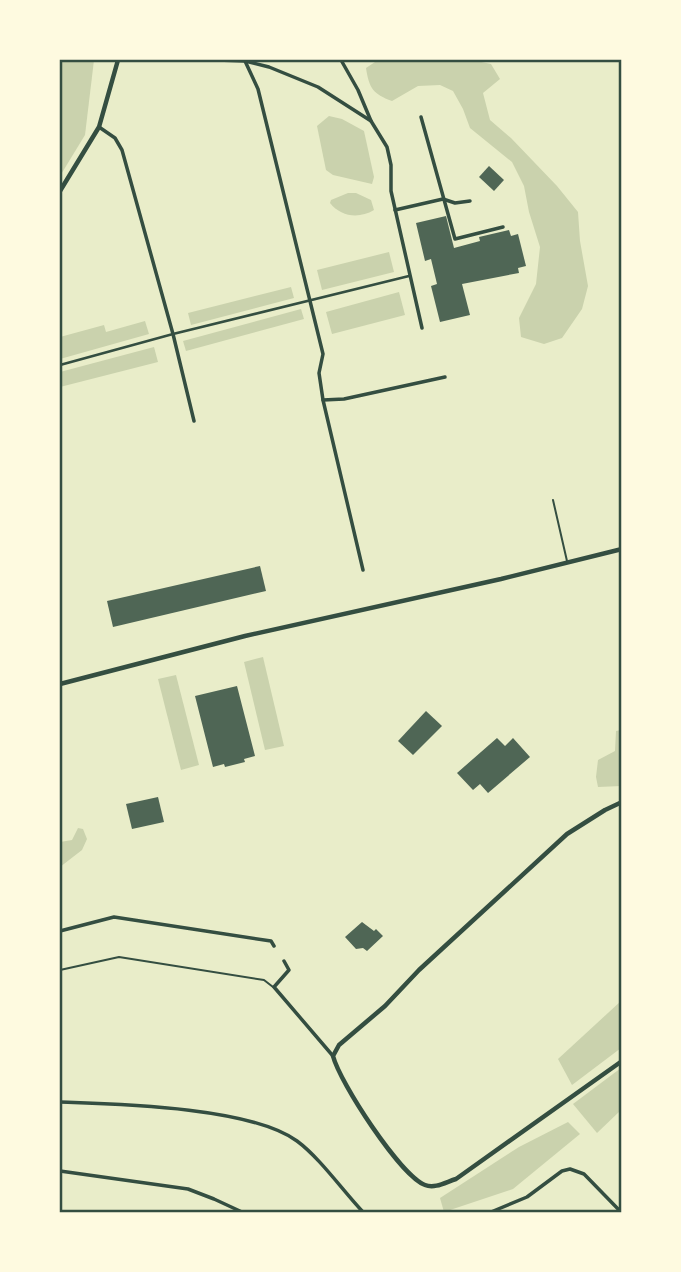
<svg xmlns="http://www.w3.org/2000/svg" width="681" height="1272" font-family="'Alegreya Sans',sans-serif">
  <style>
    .green { fill: #cad2ad }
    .building { fill: #4f6655 }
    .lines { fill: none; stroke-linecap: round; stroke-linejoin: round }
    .service { stroke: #344e41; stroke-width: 2 }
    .pedestrian { stroke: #344e41; stroke-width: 2.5 }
    .minor { stroke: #344e41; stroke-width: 3.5 }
    .tertiary { stroke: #344e41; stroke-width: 4.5 }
    .neatline { fill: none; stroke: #344e41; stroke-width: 2.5 }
  </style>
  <rect width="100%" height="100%" fill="#e9edc9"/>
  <g class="green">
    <path d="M60 60H94L85 135 60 176Z"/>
    <path d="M378 60H472L491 64 500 79 483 93 490 120 511 138 557 186 578 212 580 241 588 286 582 309 562 338 544 344 521 337 519 318 536 284 540 247 529 212 524 186 512 162 470 128 463 109 453 91 440 85 418 86 392 101C373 94 369 88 366 68Z"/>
    <path d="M329 116 342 119 364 131 374 177 372 184 333 175 326 170 317 126Z"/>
    <path d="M348 193H356L371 200 374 210C359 219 341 217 330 203L331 200Z"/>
    <path d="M389 252 394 272 322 290 317 270Z"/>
    <path d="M291 287 294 298 191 325 188 313Z"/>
    <path d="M399 292 405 315 332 334 326 312Z"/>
    <path d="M301 309 304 319 186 351 183 341Z"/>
    <path d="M145 321 149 334 60 359V337L104 325 106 332Z"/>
    <path d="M154 347 158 362 60 387V372Z"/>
    <path d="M263 657 284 746 265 750 244 662Z"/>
    <path d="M176 675 199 765 181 770 158 679Z"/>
    <path d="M621 730V786L598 787 596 777 598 760 615 751 616 731Z"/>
    <path d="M78 828 83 829 87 839 82 850 60 867V842L72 840Z"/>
    <path d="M621 1001V1048L572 1085 558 1059Z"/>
    <path d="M621 1068V1110L597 1133 573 1104Z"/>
    <path d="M568 1122 580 1134 513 1189 444 1212 440 1198 519 1147Z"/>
  </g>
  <g class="building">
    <path d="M489 166 504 180 494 191 479 177Z"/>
    <path d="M446 216 454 248 480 241 479 237 509 230 511 236 518 234 526 266 518 268 519 273 462 284 470 315 440 322 431 286 437 284 431 259 425 261 416 223Z"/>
    <path d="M260 566 266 591 113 627 107 601Z"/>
    <path d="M237 686 255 756 244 759 245 762 225 767 224 764 213 767 195 696Z"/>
    <path d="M426 711 442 726 413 755 398 741Z"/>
    <path d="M497 738 505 746 513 738 530 757 488 793 480 784 473 790 457 773Z"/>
    <path d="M158 797 164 822 132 829 126 804Z"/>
    <path d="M362 922 374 931 376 929 383 936 367 951 363 948 356 949 345 937Z"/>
  </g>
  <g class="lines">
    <g class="service">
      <path d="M553 500 567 561"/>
      <path d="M60 970 119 957 264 980 273 987"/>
    </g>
    <path class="pedestrian" d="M60 365 173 334 409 276"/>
    <g class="minor">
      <path d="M217 60 245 61 258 89 323 354 319 373 323 400 363 570"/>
      <path d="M341 60 358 90 371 121"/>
      <path d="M245 61 269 67 318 87 371 121 387 147 391 165V191L422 328"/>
      <path d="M421 117 455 239 503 227"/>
      <path d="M99 127 115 138 122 150 173 334 194 421"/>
      <path d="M395 210 443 199 455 203 470 201"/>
      <path d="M323 400 344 399 445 377"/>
      <path d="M60 931 114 917 271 941 274 946"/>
      <path d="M284 961 289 970 274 987 333 1056"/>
      <path d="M60 1102C118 1104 251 1107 297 1141 320 1158 343 1191 363 1212"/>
      <path d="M60 1171 188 1189 214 1199 242 1212"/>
      <path d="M491 1212 527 1197 562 1171 570 1169 584 1174 621 1212"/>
    </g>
    <g class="tertiary">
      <path d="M60 191 99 127 118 60"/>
      <path d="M60 684 245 636 501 579 622 549"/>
      <path d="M622 802 605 810 567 834 419 970 385 1006 339 1045 333 1056C340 1083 400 1175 425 1185 435 1189 446 1182 456 1179L622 1061"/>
    </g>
  </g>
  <rect width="681" height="1272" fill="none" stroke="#fefae0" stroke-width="122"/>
  <rect x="61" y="61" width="559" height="1150" class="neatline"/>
</svg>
